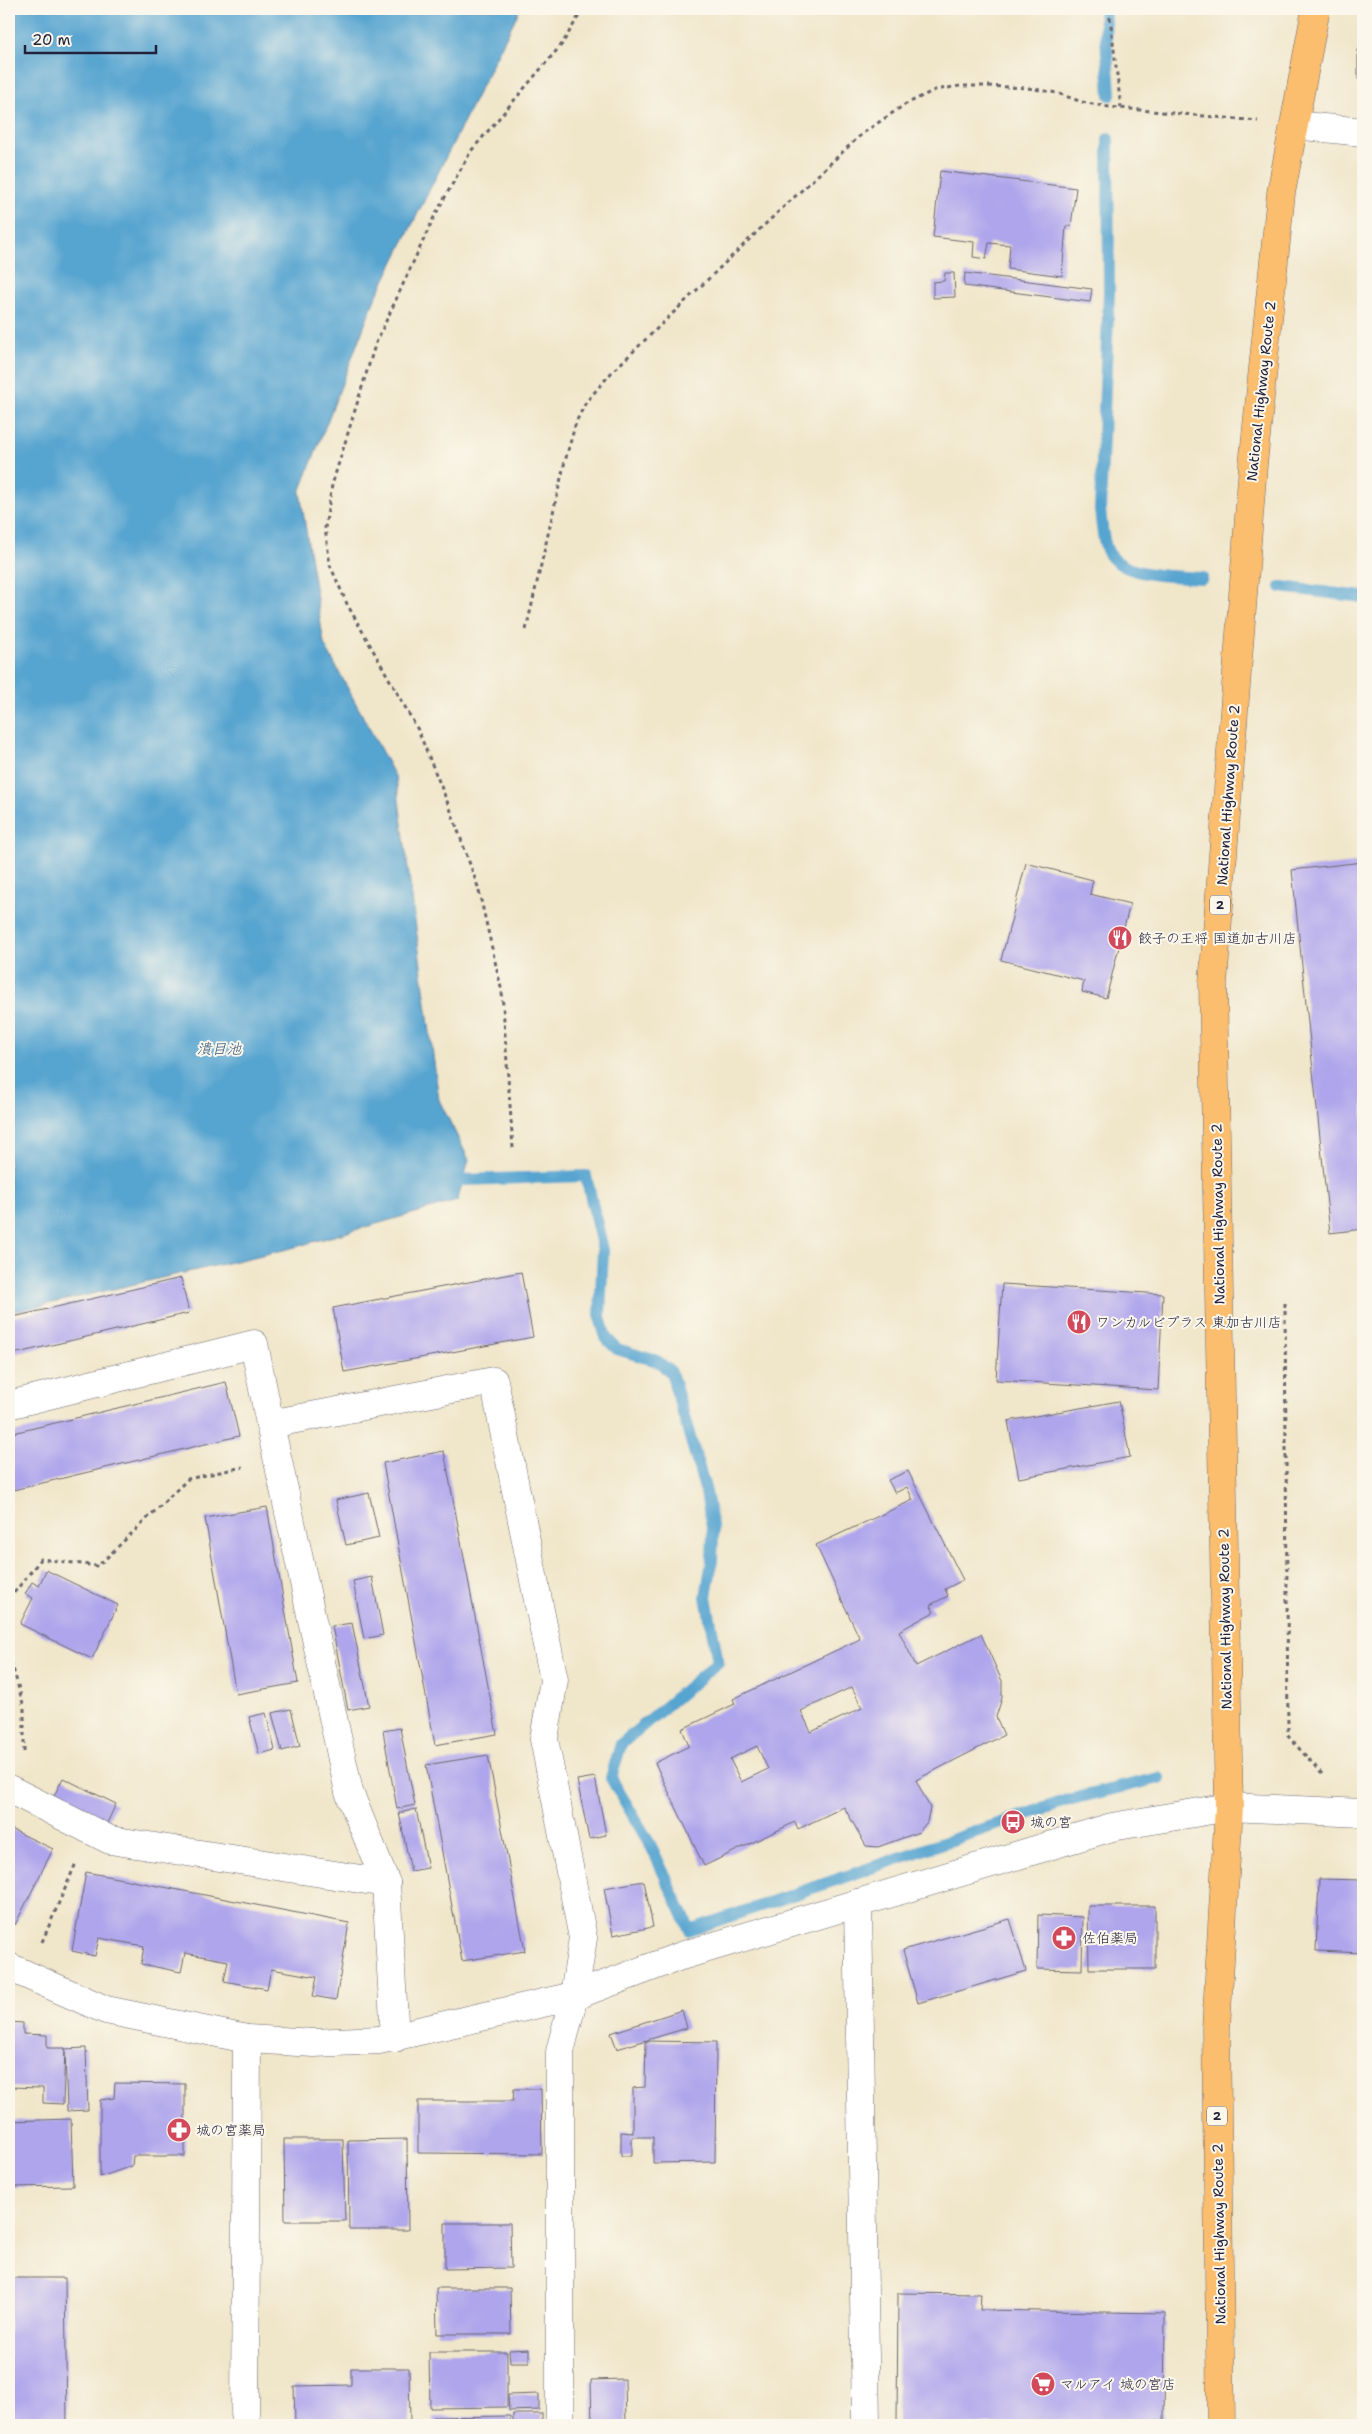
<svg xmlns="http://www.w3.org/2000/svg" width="1372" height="2434" font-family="'Shantell Sans','Klee One',sans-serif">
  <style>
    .water { fill: #56a4d0; stroke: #3c6386 }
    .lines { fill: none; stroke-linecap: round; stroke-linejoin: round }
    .stream { stroke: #56a4d0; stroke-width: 12 }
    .building { fill: #afa5ec; fill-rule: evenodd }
    .minor-casing { stroke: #6a676d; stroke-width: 29 }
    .tertiary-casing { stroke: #6a676d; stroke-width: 29 }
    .trunk-casing { stroke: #6a676d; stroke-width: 29 }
    .path { stroke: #6a676d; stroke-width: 3; stroke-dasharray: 4 4; stroke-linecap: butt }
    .minor { stroke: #fff; stroke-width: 28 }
    .tertiary { stroke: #fff; stroke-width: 28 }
    .trunk { stroke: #fbbd6e; stroke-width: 28 }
    .labels { text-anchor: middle; stroke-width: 4; stroke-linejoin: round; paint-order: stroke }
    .shield { fill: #fbf7ec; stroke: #636270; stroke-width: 1 }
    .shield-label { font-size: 12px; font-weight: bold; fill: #22223b }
    .street-label { font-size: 14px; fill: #22223b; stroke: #fbf7ec }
    .poi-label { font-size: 14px; fill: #22223b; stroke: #fbf7ec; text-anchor: start }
    .water-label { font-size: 15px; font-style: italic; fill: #395c7e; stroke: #fbf7ec }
  </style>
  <rect width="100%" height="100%" fill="#fbf7ec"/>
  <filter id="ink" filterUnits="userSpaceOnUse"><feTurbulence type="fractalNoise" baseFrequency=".02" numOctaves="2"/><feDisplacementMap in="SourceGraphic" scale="10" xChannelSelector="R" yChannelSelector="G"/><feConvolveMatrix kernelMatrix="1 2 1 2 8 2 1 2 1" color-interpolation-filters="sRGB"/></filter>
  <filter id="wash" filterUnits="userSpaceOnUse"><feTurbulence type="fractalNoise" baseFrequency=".0096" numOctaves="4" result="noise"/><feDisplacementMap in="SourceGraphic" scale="20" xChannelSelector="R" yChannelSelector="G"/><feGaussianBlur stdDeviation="1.12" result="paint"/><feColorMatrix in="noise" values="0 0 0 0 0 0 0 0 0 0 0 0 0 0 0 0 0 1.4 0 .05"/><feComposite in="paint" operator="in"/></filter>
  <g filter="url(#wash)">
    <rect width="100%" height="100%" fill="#f0e6ca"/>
    <path class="water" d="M9 9H520L374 301 300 492 324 644 396 778 439 1100 469 1160 457 1201 288 1249 9 1313Z"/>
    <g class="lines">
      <g class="stream">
        <path d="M1104 9 1110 95"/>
        <path d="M1108 139 1109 292 1100 510C1102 524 1102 540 1108 552 1123 578 1176 576 1202 578"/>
        <path d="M1281 587 1363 597"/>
        <path d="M463 1180 586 1176 603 1250 600 1317 606 1338 617 1349 657 1361 671 1372 706 1492 713 1532 712 1561 706 1597 718 1662 621 1744 611 1778 651 1846 690 1930 1068 1800 1159 1778"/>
      </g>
    </g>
    <g id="blocks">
      <g class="building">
        <rect x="1358" y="50" width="5" height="29"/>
        <path d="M940 171 1076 188 1071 226H1066L1062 276 1008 269 1010 245 989 243 986 259 973 257 974 242 933 237Z"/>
        <path d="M945 273H954L955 297 933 298V282L944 281Z"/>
        <path d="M965 273 1092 289 1090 302 964 286Z"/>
        <path d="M1363 862V1229L1330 1233 1292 870Z"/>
        <path d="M1026 863 1093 880 1090 894 1130 904 1106 998 1082 992 1084 981 1001 960Z"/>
        <path d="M521 1272 533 1337 344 1372 333 1308Z"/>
        <path d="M181 1278 189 1313 9 1355V1318Z"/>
        <path d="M1002 1284 1163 1294 1158 1390 996 1380Z"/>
        <path d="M226 1382 239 1436 9 1491V1434Z"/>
        <path d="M1119 1401 1130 1457 1019 1478 1008 1421Z"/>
        <path d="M444 1451 497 1734 435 1745 383 1463Z"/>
        <path d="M908 1471 963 1580 945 1589 948 1596 930 1605 934 1612 899 1631 916 1666 981 1634 1002 1681V1698L996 1717 1004 1735 916 1780 930 1808 927 1822 919 1832 878 1847 866 1846 844 1807 798 1829 795 1822 704 1866 655 1763 689 1746 682 1729 735 1704 733 1699 860 1639 816 1545 913 1500 907 1487 895 1493 888 1480ZM852 1687 862 1708 811 1732 801 1711ZM757 1746 768 1769 741 1782 730 1759Z"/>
        <path d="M369 1493 379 1538 346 1545 336 1500Z"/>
        <path d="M267 1507 298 1683 236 1694 205 1518Z"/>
        <path d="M46 1570 118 1605 92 1659 20 1624 33 1598 25 1594 32 1582 39 1586Z"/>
        <path d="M372 1577 383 1635 364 1639 353 1581Z"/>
        <path d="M352 1623 369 1706 348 1710 332 1626Z"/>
        <path d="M291 1709 300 1746 282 1751 272 1713Z"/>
        <path d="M266 1713 275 1750 259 1754 249 1717Z"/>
        <path d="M400 1728 415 1805 397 1809 383 1731Z"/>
        <path d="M488 1755 525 1951 462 1961 426 1765Z"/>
        <path d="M595 1777 606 1835 589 1839 577 1780Z"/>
        <path d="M63 1778 116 1804 106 1825 53 1798Z"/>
        <path d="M416 1809 428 1868 411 1871 399 1813Z"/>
        <path d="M9 1828 53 1849 15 1925 9 1922Z"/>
        <path d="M86 1872 349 1923 336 2000 313 1996 317 1977 271 1969 267 1989 224 1981 228 1961 185 1953 181 1972 141 1964 144 1946 99 1938 95 1956 72 1951Z"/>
        <path d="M1319 1879 1363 1880V1953L1316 1951Z"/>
        <path d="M644 1881 653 1927 613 1935 604 1888Z"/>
        <path d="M1088 1906H1155V1969H1089Z"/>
        <path d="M1038 1915 1083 1917 1082 1970 1037 1969Z"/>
        <path d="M1010 1919 1026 1971 918 2003 903 1950Z"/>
        <path d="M682 2010 687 2028 617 2049 611 2033Z"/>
        <path d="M9 2022 23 2023V2034L47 2035V2048H65L63 2104 43 2103V2088L9 2087Z"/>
        <path d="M646 2041 716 2042 715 2162 653 2163V2137H632V2156H621V2132L633 2133V2088L645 2087Z"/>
        <path d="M86 2048 88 2110 67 2111 65 2049Z"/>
        <path d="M115 2083 185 2084V2156H133L132 2166 100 2177V2100L114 2098Z"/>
        <path d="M514 2089H541L542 2154 418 2153V2101H513Z"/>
        <path d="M71 2119 73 2186 9 2187V2121Z"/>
        <path d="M284 2139H343L345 2221H285Z"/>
        <path d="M407 2139 408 2230H349L348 2140Z"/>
        <path d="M445 2223H510L511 2268 445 2269Z"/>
        <path d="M9 2278H65L67 2425H9Z"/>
        <path d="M436 2288H510L511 2334H437Z"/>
        <path d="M898 2293 981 2294 980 2310 1165 2313 1164 2425H897Z"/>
        <path d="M529 2349V2362H510L509 2350Z"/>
        <path d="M429 2352H507V2407L430 2408Z"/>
        <path d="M351 2368H409L410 2425 295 2424 294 2386 351 2385Z"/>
        <path d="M625 2379 626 2425H592L591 2380Z"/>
        <path d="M539 2394V2410L509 2411 508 2395Z"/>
        <rect x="513" y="2414" width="29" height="11"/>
        <path d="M510 2416V2425H433V2417Z"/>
      </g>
    </g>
  </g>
  <g filter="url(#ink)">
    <use href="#blocks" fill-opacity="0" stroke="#6a676d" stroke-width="1"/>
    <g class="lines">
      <defs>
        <g id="minor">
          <path d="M1294 125 1363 132"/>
          <path d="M9 1405 254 1344 270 1424"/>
          <path d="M9 1789 110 1840 386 1883"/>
          <path d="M858 1903 866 2425"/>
          <path d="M395 2038 386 1883 349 1792 270 1424 494 1381 554 1680 544 1739 583 1938 574 1996 560 2052V2425"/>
        </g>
        <g id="tertiary">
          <path d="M9 1967 106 2010 247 2039 314 2043 379 2040 574 1996 681 1956 1112 1827 1229 1807 1363 1813"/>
          <path d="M245 2425 247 2039"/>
        </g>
        <path id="trunk" d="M1221 2425 1216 2029 1229 1807 1213 984 1253 465 1281 193 1316 9"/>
      </defs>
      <use href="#minor" class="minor-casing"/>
      <use href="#tertiary" class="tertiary-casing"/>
      <use href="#trunk" class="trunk-casing"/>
      <g class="path">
        <path d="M1109 9 1121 108"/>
        <path d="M526 630 564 465 576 422 586 402 612 372 759 230 863 133 904 105 935 90 960 86H986L1028 88 1057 93 1082 102 1109 107 1258 121"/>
        <path d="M513 1148 502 992 478 887 451 811 418 730 347 604 330 565 325 528 332 485 375 345 435 215 471 151 562 44 583 9"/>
        <path d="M1285 1303 1288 1736 1322 1774"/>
        <path d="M9 1599 41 1559 98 1566 188 1479 243 1467"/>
        <path d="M9 1654 24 1707V1756"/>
        <path d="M42 1942 76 1863"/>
      </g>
      <use href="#minor" class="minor"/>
      <use href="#tertiary" class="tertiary"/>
      <use href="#trunk" class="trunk"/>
    </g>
  </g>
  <defs>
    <symbol id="restaurant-disc" viewBox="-11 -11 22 22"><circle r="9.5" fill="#d1495b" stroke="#fbf7ec"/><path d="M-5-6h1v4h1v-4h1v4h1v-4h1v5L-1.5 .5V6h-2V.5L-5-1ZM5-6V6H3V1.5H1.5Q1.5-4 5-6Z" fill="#fff"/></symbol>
    <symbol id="bus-disc" viewBox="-11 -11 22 22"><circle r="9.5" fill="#d1495b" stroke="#fbf7ec"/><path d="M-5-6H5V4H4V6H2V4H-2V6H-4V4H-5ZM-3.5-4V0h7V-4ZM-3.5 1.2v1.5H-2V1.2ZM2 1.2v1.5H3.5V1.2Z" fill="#fff"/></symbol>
    <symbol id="pharmacy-disc" viewBox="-11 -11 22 22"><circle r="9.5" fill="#d1495b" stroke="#fbf7ec"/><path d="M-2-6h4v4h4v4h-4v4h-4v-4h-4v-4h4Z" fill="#fff"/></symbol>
    <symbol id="supermarket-disc" viewBox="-11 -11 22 22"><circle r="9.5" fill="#d1495b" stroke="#fbf7ec"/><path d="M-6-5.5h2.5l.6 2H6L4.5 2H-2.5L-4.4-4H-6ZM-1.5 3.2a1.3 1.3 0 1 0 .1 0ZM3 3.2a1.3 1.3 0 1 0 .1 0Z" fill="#fff"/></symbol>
  </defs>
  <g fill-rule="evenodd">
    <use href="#restaurant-disc" x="1106" y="924" width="28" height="28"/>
    <use href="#restaurant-disc" x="1065" y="1308" width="28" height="28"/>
    <use href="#bus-disc" x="999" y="1808" width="28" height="28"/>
    <use href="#pharmacy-disc" x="1050" y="1924" width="28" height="28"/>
    <use href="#pharmacy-disc" x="165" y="2116" width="28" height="28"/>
    <use href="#supermarket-disc" x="1029" y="2370" width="28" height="28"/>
  </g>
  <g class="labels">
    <g class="shield">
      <rect x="1210" y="895.5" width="20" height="19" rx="4"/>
      <rect x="1207" y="2106.5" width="20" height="19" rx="4"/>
    </g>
    <g class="shield-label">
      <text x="1220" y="909">2</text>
      <text x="1217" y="2120">2</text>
    </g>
    <g class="street-label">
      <text transform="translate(1261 391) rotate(-84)" y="5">National Highway Route 2</text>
      <text transform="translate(1228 795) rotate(-86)" y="5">National Highway Route 2</text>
      <text transform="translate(1218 1214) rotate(-91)" y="5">National Highway Route 2</text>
      <text transform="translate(1225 1619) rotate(-91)" y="5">National Highway Route 2</text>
      <text transform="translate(1219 2234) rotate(-91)" y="5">National Highway Route 2</text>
    </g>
    <g class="poi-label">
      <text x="1138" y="943">餃子の王将 国道加古川店</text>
      <text x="1096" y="1327">ワンカルビプラス 東加古川店</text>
      <text x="1030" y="1827">城の宮</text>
      <text x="1082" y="1943">佐伯薬局</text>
      <text x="196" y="2135">城の宮薬局</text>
      <text x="1060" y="2389">マルアイ 城の宮店</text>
    </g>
    <g class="water-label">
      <text x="219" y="1054">潰目池</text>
    </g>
  </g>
  <rect width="1372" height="2434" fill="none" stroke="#fbf7ec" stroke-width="30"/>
  <path d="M25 45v8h131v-8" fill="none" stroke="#22223b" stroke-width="2.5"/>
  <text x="32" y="45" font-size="15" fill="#22223b" stroke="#fbf7ec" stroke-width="4" paint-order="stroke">20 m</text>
</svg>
